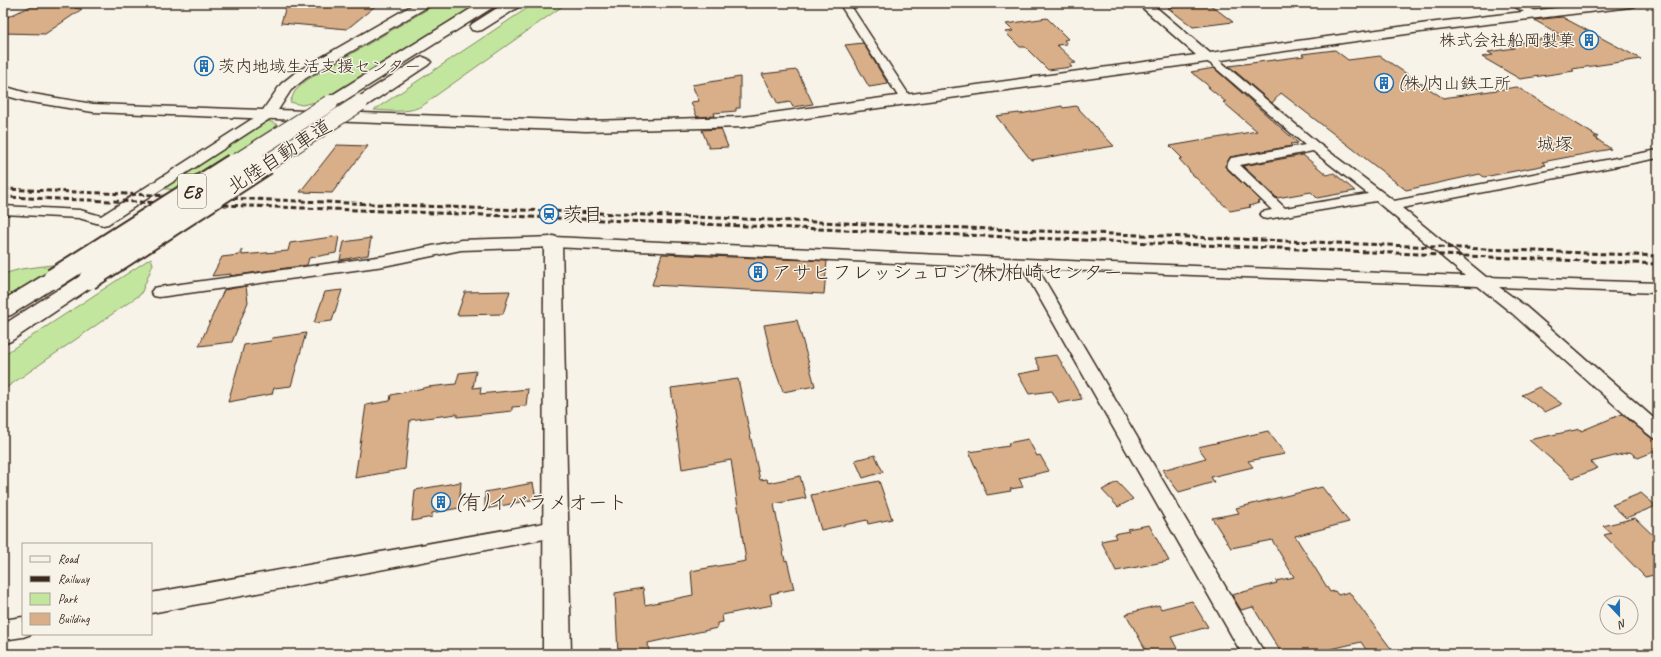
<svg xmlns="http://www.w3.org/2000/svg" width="1661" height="657" font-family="Caveat,'Klee One',sans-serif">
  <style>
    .green { fill: #c3e69f; stroke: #7f885e }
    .building { fill: #d8af89; stroke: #3b2a1e }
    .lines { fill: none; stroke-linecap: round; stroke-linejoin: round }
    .minor-casing { stroke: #3b2a1e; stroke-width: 3 }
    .tertiary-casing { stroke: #3b2a1e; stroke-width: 3 }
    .motorway-casing { stroke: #3b2a1e; stroke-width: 3 }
    .minor { fill: #f7f3e8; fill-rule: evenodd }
    .tertiary { fill: #f7f3e8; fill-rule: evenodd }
    .motorway { fill: #f7f3e8; fill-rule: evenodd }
    .rail { stroke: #3b2a1e; stroke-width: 3; stroke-dasharray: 5.5 3; stroke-linecap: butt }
    .motorway-bridge-far1-casing { stroke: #3b2a1e; stroke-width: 18; stroke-linecap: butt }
    .motorway-bridge-casing { stroke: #3b2a1e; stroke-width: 24; stroke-linecap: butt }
    .motorway-bridge-far1 { stroke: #f7f3e8; stroke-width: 16 }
    .motorway-bridge { stroke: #f7f3e8; stroke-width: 20 }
    .labels { text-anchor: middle; stroke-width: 3; stroke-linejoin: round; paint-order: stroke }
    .far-poi-label { font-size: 17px; fill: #3b2a1e; stroke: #f7f3e8; text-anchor: start }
    .far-neighbourhood-label { font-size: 18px; fill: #3b2a1e; stroke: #f7f3e8 }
    .shield { fill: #f7f3e8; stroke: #73665b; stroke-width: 1 }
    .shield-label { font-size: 19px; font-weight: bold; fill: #3b2a1e }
    .street-label { font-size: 20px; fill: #3b2a1e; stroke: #f7f3e8 }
    .poi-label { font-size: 20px; fill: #3b2a1e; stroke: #f7f3e8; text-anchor: start }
  </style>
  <rect width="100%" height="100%" fill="#f7f3e8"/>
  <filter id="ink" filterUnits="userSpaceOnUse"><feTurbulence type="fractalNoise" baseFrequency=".025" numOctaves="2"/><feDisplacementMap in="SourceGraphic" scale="8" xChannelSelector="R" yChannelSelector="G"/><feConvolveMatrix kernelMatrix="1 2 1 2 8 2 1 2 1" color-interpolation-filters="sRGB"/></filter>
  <g filter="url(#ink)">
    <g class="green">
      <path d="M438 3H479L320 101 302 105 290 102 295 91 307 80Z"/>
      <path d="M535 3H567L431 99C415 115 395 111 374 110Z"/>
      <path d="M269 121 278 125 178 190 155 188 257 125Z"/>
      <path d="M151 258 153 264 141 294 3 390V355Z"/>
      <path d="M59 264 3 299V274L21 269Z"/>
    </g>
    <g class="building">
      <path d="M287 3H379L347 29 281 23Z"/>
      <path d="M1202 3H1208L1233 22 1193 27 1168 8Z"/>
      <path d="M36 4 80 5 75 8 82 9 45 34 3 33V19Z"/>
      <path d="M1562 17 1641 59 1572 69 1574 71 1520 79 1482 57 1493 55 1488 52 1514 48 1508 45 1561 35 1534 20Z"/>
      <path d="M1047 18 1068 39 1064 40 1067 44 1057 45 1076 63 1069 64 1072 67 1048 70 1025 47H1020L1005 32 1013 31 1006 24Z"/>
      <path d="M863 43 888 84 869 87 845 45Z"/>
      <path d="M1335 50 1348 60 1380 56 1443 98 1517 87 1598 137H1594L1611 149 1542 162 1546 165 1484 177 1480 174 1406 190 1281 93 1272 103 1229 66 1304 56 1302 54Z"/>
      <path d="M1214 68 1298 143 1290 144 1292 146 1230 157 1225 167 1261 201 1257 202 1259 203 1249 206 1251 207 1230 211 1189 171H1190L1179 159 1182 158 1170 146 1257 131 1223 102H1226L1208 87H1210L1191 72Z"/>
      <path d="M797 70 813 104 793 107 790 102 778 104 762 74Z"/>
      <path d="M740 77V108H736V111L714 113 715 116 697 117 691 102 699 101 692 85Z"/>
      <path d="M1062 106 1063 108 1076 106 1114 146 1031 160 996 116 1019 113 1020 114Z"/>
      <path d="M721 129 728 147 709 148 702 130Z"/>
      <path d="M337 145 368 146 332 193 300 192Z"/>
      <path d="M1303 155 1327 175 1334 173 1355 191 1317 198 1311 192 1277 198 1243 166Z"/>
      <path d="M339 236 336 253 309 258 307 265 230 276 231 274 212 276 222 257 239 255 242 249V255L288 251 290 243Z"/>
      <path d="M371 238 368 255 340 260 344 242Z"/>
      <path d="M662 254 827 261 824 294 652 285Z"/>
      <path d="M246 286 248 302 232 342 199 346 224 290Z"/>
      <path d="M342 290 332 321 314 323 325 292Z"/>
      <path d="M510 291 503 314 457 315 465 292Z"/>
      <path d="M797 320 815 386 783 392 773 364 764 325Z"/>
      <path d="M306 333 291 386 274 388 272 394 228 402 244 345 271 341 272 338Z"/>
      <path d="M1057 355 1082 399 1059 403 1052 391 1029 394 1018 374 1041 370 1035 358Z"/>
      <path d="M476 371 473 388 481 387 480 394 528 389 526 406 512 407V411L457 417V414L410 420 405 469 355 478 366 405 390 401 391 395 428 387 456 384 459 373Z"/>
      <path d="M738 379 760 480 767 479 768 483 800 476 806 498 774 504 785 561 787 560 794 589 770 594 772 605 722 615 723 622 717 623V628L648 643 649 652 640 654H618L615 593 643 588 645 605 693 595 691 571 746 561 731 460 682 469 671 388Z"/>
      <path d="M1539 387 1562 404 1545 412 1522 395Z"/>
      <path d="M1622 414 1651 438 1658 440V450L1638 458 1630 452 1591 462 1598 468 1573 478 1529 440 1580 429 1581 431Z"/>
      <path d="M1268 431 1285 454 1248 461 1253 467 1211 477 1214 482 1179 492 1162 470 1206 458 1198 447Z"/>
      <path d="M1028 439 1037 456 1040 455 1049 471 1019 478 1023 487 1010 489 1011 491 987 495 969 452 1009 446 1008 443Z"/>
      <path d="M875 455 883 472 863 478 855 460Z"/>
      <path d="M879 481 892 519 868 524 867 520 821 530 811 495Z"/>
      <path d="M461 482 459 508 432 513V517L412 521 415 490Z"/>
      <path d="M1117 482 1133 499 1118 507 1102 490Z"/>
      <path d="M533 483 536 499 485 509V492Z"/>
      <path d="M1322 487 1349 522 1295 536 1330 592 1335 591 1338 595 1349 592 1395 654H1369L1361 642 1310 654H1282L1253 607 1241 610 1232 595 1277 583 1276 581 1294 577 1272 540 1231 548 1212 518 1239 513 1236 508Z"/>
      <path d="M1641 493 1656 506 1626 518 1612 505Z"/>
      <path d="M1635 518 1658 540V574L1645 577 1604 535 1611 533 1603 526Z"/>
      <path d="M1149 525 1169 561 1116 571 1101 541 1116 538 1114 534 1129 531 1127 529Z"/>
      <path d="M1192 601 1208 627 1171 637 1180 654H1148L1126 614 1159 605 1161 609Z"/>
    </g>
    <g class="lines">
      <defs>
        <g id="minor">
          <path d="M839 3H849L913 101 911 104H903Z"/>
          <path d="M1509 3H1522L1540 14 1539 16H1531Z"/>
          <path d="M1207 55 1219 60 1319 144 1394 201 1658 150V158L1402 208 1486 277 1658 283V293L1499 287 1525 306 1658 422V439L1652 437 1638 426 1513 314 1478 286 1038 269 1265 654H1242L1023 269 553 247 461 250 384 266 159 297 154 296 151 292 154 288 159 287 384 256 461 240 553 237 1112 263 1465 276 1376 201 1267 219 1262 218 1260 215 1262 212 1272 210 1226 166 1231 158 1305 145 1211 64 1201 58 1203 56ZM1313 151 1368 194 1285 208 1240 165Z"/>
          <path d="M267 111 271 112 273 115 271 118 108 224 103 225 79 218 3 214V206L80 210 101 216 263 112Z"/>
          <path d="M555 521 562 523 565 529 562 535 555 537 151 613V593Z"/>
          <path d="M23 617V634H31L23 637 3 640V620Z"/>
        </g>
        <g id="tertiary">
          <path d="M416 3H431L429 6 306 78 291 90 278 110 586 121 743 117 1196 55 1137 3H1151L1210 53 1428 23 1599 3H1637L1635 6 1631 7 1428 31 743 127 586 131 93 112 25 101 3 95V86L27 93 93 104 263 110 281 84 296 72Z"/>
          <path d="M553 236 559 238 562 242 571 654H543L544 242 547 238Z"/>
        </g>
        <g id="motorway">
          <path d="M480 3H497L495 6 336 106 330 108 324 106 322 103 324 100Z"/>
          <path d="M505 3H522L520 6 482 30 477 31 472 30 470 27 472 24Z"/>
          <path d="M423 57 428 59 431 62 428 65 366 106 360 108 354 106 352 103 354 100 418 59Z"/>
          <path d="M53 272 60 274 63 279 60 284 11 315 3 317V300L46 274Z"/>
          <path d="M89 272 96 274 99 279 96 284 11 341 3 344V325L82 274Z"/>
        </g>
      </defs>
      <use href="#minor" class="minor-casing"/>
      <use href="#tertiary" class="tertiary-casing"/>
      <use href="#motorway" class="motorway-casing"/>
      <use href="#minor" class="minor"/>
      <use href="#tertiary" class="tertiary"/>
      <use href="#motorway" class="motorway"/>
      <g class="rail">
        <path d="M3 189 1658 256"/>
        <path d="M3 197 412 212 1658 264"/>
      </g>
      <defs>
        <g id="motorway-bridge-far1">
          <path d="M232 165 330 103"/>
          <path d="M264 165 360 103"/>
        </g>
        <g id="motorway-bridge">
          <path d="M53 279 234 164"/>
          <path d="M89 279 266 164"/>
        </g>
      </defs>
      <use href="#motorway-bridge-far1" class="motorway-bridge-far1-casing"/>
      <use href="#motorway-bridge" class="motorway-bridge-casing"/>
      <use href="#motorway-bridge-far1" class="motorway-bridge-far1"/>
      <use href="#motorway-bridge" class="motorway-bridge"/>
    </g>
  </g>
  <defs>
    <symbol id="building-ring" viewBox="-11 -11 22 22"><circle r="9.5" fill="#f7f3e8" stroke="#1f6fb2" stroke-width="1.5"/><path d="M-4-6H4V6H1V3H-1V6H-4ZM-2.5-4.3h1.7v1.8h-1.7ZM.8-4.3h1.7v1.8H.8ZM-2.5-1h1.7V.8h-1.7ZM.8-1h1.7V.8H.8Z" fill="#1f6fb2"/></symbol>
    <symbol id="station-ring" viewBox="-11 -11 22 22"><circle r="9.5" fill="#f7f3e8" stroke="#1f6fb2" stroke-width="1.5"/><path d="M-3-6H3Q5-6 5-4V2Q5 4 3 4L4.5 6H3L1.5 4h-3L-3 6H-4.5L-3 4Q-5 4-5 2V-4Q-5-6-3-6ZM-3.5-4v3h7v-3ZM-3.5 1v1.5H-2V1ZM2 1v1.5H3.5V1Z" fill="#1f6fb2"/></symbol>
  </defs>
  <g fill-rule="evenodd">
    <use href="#building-ring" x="1578" y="29" width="22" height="22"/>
    <use href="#building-ring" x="193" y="55" width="22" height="22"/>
    <use href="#building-ring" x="1373" y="72" width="22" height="22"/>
    <use href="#station-ring" x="538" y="203" width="22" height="22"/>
    <use href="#building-ring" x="747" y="261" width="22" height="22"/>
    <use href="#building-ring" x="430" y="491" width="22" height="22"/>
  </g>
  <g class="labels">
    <g class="far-poi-label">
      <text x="1575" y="46" text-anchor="end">株式会社船岡製菓</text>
      <text x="218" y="72">茨内地域生活支援センター</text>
      <text x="1398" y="89">(株)内山鉄工所</text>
    </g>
    <g class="far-neighbourhood-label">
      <text x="1555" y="150">城塚</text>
    </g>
    <rect class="shield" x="178" y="174" width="28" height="34" rx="3"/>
    <g class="shield-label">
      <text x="192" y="198">E8</text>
    </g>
    <g class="street-label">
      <text transform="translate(279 156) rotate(-33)" y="7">北陸自動車道</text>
    </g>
    <g class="poi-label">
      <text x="563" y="221">茨目</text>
      <text x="772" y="279">アサヒフレッシュロジ(株)柏崎センター</text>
      <text x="455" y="509">(有)イバラメオート</text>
    </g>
  </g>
  <rect width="1661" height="657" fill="none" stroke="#f7f3e8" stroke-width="16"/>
  <rect x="8" y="8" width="1645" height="641" fill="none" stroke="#3b2a1e" stroke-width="1.5" filter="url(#ink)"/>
  <rect x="22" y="543" width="130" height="92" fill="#f7f3e8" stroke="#aca397"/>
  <rect x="30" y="556" width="20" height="6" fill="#f7f3e8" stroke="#aca397"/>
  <text x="58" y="563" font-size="12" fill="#3b2a1e">Road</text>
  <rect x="30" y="576" width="20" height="6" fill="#3b2a1e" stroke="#aca397"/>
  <text x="58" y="583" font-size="12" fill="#3b2a1e">Railway</text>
  <rect x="30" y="593" width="20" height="12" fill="#c3e69f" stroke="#aca397"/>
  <text x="58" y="603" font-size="12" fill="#3b2a1e">Park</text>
  <rect x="30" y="613" width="20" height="12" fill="#d8af89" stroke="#aca397"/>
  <text x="58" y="623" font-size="12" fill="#3b2a1e">Building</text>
  <g transform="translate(1619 615) rotate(158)"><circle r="19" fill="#f7f3e8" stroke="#aca397"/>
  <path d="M0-3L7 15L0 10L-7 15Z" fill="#1f6fb2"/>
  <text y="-6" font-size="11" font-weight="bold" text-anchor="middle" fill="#3b2a1e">N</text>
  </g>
</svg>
